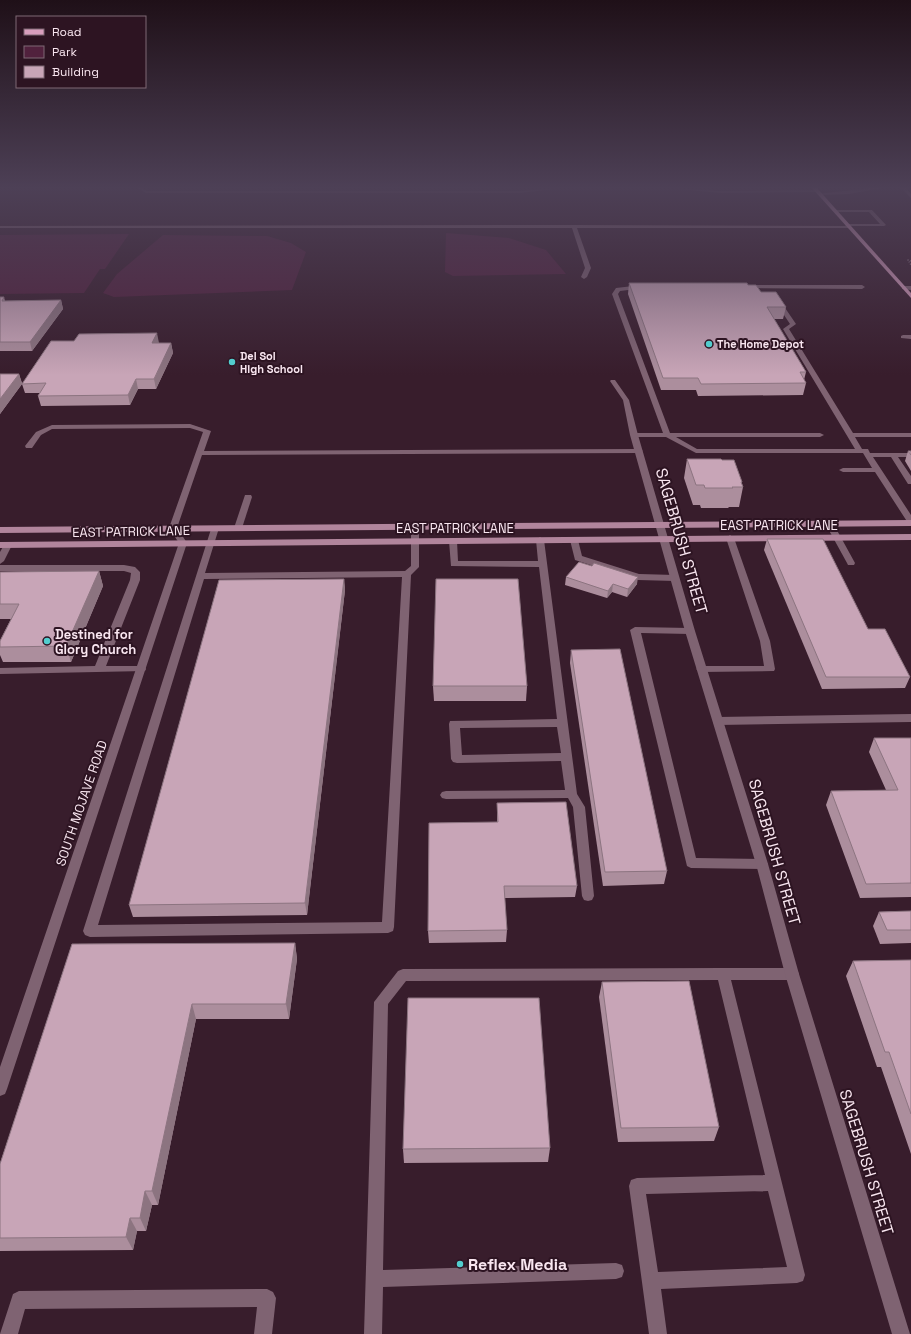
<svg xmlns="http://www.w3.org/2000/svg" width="911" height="1334" font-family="'Space Grotesk',sans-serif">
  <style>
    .green { fill: #51213d }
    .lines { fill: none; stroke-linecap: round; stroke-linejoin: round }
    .path { stroke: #8c7582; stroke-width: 1.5; stroke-dasharray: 1 1.5; stroke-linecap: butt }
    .lane { fill: #7f6372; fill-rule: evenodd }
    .street { fill: #7f6372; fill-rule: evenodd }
    .secondary { fill: #b1859c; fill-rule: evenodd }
    .primary { fill: #d89ebd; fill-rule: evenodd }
    .wall { fill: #ac8e9d }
    .shaded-wall { fill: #8c7480 }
    .building { fill: #c8a5b7; stroke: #8c7480 }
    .poi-dot { fill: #52cdce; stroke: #2d1422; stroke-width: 1.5 }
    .labels { text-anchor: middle; stroke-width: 4; stroke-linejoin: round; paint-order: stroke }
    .far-poi-label { font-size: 11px; font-weight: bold; fill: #f9e6f0; stroke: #2d1422; text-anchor: start }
    .street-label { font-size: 13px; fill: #f9e6f0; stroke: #2d1422 }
    .poi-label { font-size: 13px; font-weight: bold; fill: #f9e6f0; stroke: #2d1422; text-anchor: start }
    .near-street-label { font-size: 16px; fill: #f9e6f0; stroke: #2d1422 }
    .near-poi-label { font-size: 16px; font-weight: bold; fill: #f9e6f0; stroke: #2d1422; text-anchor: start }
  </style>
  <rect width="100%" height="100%" fill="#381d2c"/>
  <g class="green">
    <path d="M446 233 509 238 546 250 566 274 453 276 445 272Z"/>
    <path d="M129 234 105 269H100L84 293 0 294V235Z"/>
    <path d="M163 235 267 236 291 243 306 252 292 290 114 297 103 293 117 274Z"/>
  </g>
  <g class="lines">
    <path class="path" d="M911 261 908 260 911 265"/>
    <g class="lane">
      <path d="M871 188H882L849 194 819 195 817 194Z"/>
      <path d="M901 188H906L911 194V198Z"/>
      <path d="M832 210H872L886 225 884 226H845L847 224H880L869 212H834Z"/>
      <path d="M642 285 645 287 644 288 620 291 618 294 670 433H820L824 435 820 437H676L697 449H855L783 329 790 324 774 300 779 299 796 324 789 329 853 433H911V437H855L862 449H868L870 453H911V457H898L911 476V484H908L891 457H873L911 515V524L908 523 875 472H843L839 470 843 468H872L863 453H696L666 437H631V433H663L612 294 616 288Z"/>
      <path d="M744 285H862L865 287 862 289 742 288 741 287Z"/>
      <path d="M904 286H911V290L902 289V287Z"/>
      <path d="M903 335H911V339L901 338V336Z"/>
      <path d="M190 424 211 431 204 451 639 449 643 451 639 453 202 455 177 528 173 531 169 528 203 432 190 428 52 429 41 435 32 448H26L25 446 36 432 52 425Z"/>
      <path d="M245 495H251L252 497 242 528 238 531 234 528Z"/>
      <path d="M829 520 833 523 855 563 854 565H848L847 563 825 523Z"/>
      <path d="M415 524 419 527V567L411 575 394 927 393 931 388 933 90 937 85 935 83 931 212 526H218L219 528 205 573 405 571 411 566V527ZM402 577 382 922 98 925 204 579Z"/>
      <path d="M730 535 734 538 770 641 775 669 774 671 701 672 696 669 701 666H764L760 641 726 538Z"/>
      <path d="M540 537 544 540 577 794 585 807 594 896 592 900 588 901 584 900 582 896 573 807 568 798 446 799 442 798 440 795 442 792 446 791 565 790 561 761 457 763 453 762 451 759 449 724 450 721 557 719 539 567 451 566 449 541 453 538 457 541 458 561H538L536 540ZM557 727 561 753 462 755 460 728Z"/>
      <path d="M574 537 578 540 582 556 639 574 675 575 679 578 675 581 638 580 575 560 570 540Z"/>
      <path d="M8 542 12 545 4 561 0 564V552L5 543Z"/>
      <path d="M0 565H124L135 567 140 572V580L106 666H141L145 667 146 669 145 671 0 674V668L95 666 130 580 131 573 124 571H0Z"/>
      <path d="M635 627 690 628 695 631 690 634 641 633 696 858 762 859 766 861 768 864 766 867 762 869 691 868 687 866 630 630Z"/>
      <path d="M911 714V722L718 725 714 724 713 721 714 718 718 717Z"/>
      <path d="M723 968H792L797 970 799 974 797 978 792 980H731L805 1275 803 1281 797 1283 661 1289 667 1334H649L629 1186 631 1180 637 1178 765 1175 718 980 406 981 388 1004 383 1270 616 1263 622 1265 624 1271 622 1277 616 1279 383 1287 382 1334H364L374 1002 398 971 403 969ZM768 1191 787 1267 658 1272 646 1194Z"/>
      <path d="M267 1289 273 1292 276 1298 272 1334H254L257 1307 25 1309 18 1334H0L13 1294 19 1291Z"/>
    </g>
    <g class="street">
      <path d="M138 188H143L147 191H520L561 188 520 193H146Z"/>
      <path d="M668 188 721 191 816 190 818 191 816 192 721 193Z"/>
      <path d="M574 225 849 226 851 227 849 228H577L591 268 587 277 584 279 581 277 585 268 572 228H0V226Z"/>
      <path d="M611 380H615L629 400 638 435 695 631 768 864 799 974 910 1334H892L785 974 756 864 685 631 630 435 623 400 610 381Z"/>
      <path d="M173 525 176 526 187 543 7 1089 5 1094 0 1096V1067L179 543 169 528Z"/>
    </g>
    <g class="secondary">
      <path d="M911 520V526L0 533V527Z"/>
      <path d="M911 534V540L0 548V542Z"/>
    </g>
    <path class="primary" d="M812 188H817L911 293V298Z"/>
  </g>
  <g class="wall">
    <path d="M629 283 761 292 786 307 783 319H774L806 372 804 380 806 383 803 395 698 396 696 390H661L628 294Z"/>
    <path d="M0 297H4L5 301 61 300 63 309 32 351H0Z"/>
    <path d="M158 343H171L173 353 156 389H138L130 405 41 406 38 396 40 393H25L22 384 0 414V374H19L22 383 159 343Z"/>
    <path d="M908 451H911V471L905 461Z"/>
    <path d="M687 459 722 460 742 482V484L743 487 739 507H729L728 508H701L700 505H693L684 478Z"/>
    <path d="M767 539 910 677 905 688 822 689 764 550Z"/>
    <path d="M99 571 103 586 71 662H3L0 655V641L11 619H0V572Z"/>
    <path d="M566 577 637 584 627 597 612 592 607 598 565 585Z"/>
    <path d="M344 579 345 590 307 915 133 917 129 905Z"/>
    <path d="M571 650 667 871 664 884 603 886 570 663Z"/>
    <path d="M433 686H527L526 701H434Z"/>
    <path d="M874 738H911V897L860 898 826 805 831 791 886 790 869 752Z"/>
    <path d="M497 803 577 886 575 897 504 898 507 930 506 942 429 943 428 931 497 822Z"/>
    <path d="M911 911V943L880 944 873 926 879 912Z"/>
    <path d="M295 943 297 959 289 1019H196L158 1205H152L146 1231H137L133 1250 0 1251V1164L72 944Z"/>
    <path d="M911 960V1154L881 1067H877L846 976 853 961Z"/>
    <path d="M602 982 719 1127 714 1141 618 1142 599 997Z"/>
    <path d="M550 1148 548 1162 404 1163 403 1149Z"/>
  </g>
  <g class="shaded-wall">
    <path d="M61 300 63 309 32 351 30 342Z"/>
    <path d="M157 333 159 343 154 353 152 343Z"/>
    <path d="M171 343 173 353 156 389 154 379Z"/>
    <path d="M19 374 22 384 0 414V399Z"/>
    <path d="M136 379 138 389 130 405 128 395Z"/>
    <path d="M99 571 103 586 71 662 66 646Z"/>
    <path d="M638 577 637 584 627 597 628 589Z"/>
    <path d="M344 579 345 590 307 915 305 903Z"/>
    <path d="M613 584 612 592 607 598 608 591Z"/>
    <path d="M295 943 297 959 289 1019 286 1004Z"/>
    <path d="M192 1004 196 1019 158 1205 152 1191Z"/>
    <path d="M145 1191 152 1205 146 1231 140 1218Z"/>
    <path d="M130 1218 137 1231 133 1250 126 1237Z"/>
  </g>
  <g class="building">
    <path d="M629 283H747L748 285H756L761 292H776L786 307H767L806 372H800L806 383 701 384 698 378H663Z"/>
    <path d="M0 297H4L2 301 61 300 30 342H0Z"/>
    <path d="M157 333 152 343H171L154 379H136L128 395 38 396 46 383 22 384 51 341H74L79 334Z"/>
    <path d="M0 374H19L0 399Z"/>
    <path d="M908 451H911V455Z"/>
    <path d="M687 459H721L722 460H734L742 482H741L743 487H732L733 488H705L704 485H696Z"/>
    <path d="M767 539H823L868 629H885L910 677H826Z"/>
    <path d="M579 562 592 566 594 563 638 577 628 589 613 584 608 591 566 577Z"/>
    <path d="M99 571 66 646 0 647V641L19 604H0V572Z"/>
    <path d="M344 579 305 903 129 905 219 580Z"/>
    <path d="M436 579H518L527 686H433Z"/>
    <path d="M620 649 667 871 605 872 571 650Z"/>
    <path d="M874 738H911V883L866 884 831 791 898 790Z"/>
    <path d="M566 802 577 886H504L507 930 428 931 429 823 498 822 497 803Z"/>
    <path d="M911 911V930H887L879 912Z"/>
    <path d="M295 943 286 1004H192L152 1191H145L140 1218H130L126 1237 0 1238V1164L72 944Z"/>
    <path d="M911 960V1114L889 1052H885L853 961Z"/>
    <path d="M689 981 719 1127 621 1128 602 982Z"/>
    <path d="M408 998H539L550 1148 403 1149Z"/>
  </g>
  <linearGradient id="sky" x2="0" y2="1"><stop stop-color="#1f1018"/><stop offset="0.5" stop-color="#4d4056"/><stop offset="1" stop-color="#4d4056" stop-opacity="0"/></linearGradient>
  <rect width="911" height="375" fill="url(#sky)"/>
  <g class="poi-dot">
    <circle cx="709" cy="344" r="4"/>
    <circle cx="232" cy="362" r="4"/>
    <circle cx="47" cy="641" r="4"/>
    <circle cx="460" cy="1264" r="4"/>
  </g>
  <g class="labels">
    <g class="far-poi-label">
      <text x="717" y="348">The Home Depot</text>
      <text x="240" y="360">Del Sol<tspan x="240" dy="13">High School</tspan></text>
    </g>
    <g class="street-label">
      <text x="779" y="530">EAST PATRICK LANE</text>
      <text x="455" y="533">EAST PATRICK LANE</text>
      <text transform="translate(131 531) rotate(-1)" y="5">EAST PATRICK LANE</text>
      <text transform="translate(81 803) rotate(-71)" y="5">SOUTH MOJAVE ROAD</text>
    </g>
    <g class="poi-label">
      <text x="55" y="639">Destined for<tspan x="55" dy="15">Glory Church</tspan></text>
    </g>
    <g class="near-street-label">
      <text transform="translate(682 541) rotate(74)" y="6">SAGEBRUSH STREET</text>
      <text transform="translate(775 852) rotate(74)" y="6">SAGEBRUSH STREET</text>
      <text transform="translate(867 1162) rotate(73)" y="6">SAGEBRUSH STREET</text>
    </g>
    <g class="near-poi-label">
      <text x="468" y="1270">Reflex Media</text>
    </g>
  </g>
  <rect x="16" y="16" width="130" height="72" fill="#2d1422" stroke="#7f6874"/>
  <rect x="24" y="29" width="20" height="6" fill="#d89ebd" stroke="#7f6874"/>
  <text x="52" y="36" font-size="12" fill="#f9e6f0">Road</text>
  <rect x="24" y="46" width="20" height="12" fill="#51213d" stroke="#7f6874"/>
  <text x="52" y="56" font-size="12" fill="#f9e6f0">Park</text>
  <rect x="24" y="66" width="20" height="12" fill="#c8a5b7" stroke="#7f6874"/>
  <text x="52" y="76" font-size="12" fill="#f9e6f0">Building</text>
</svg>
